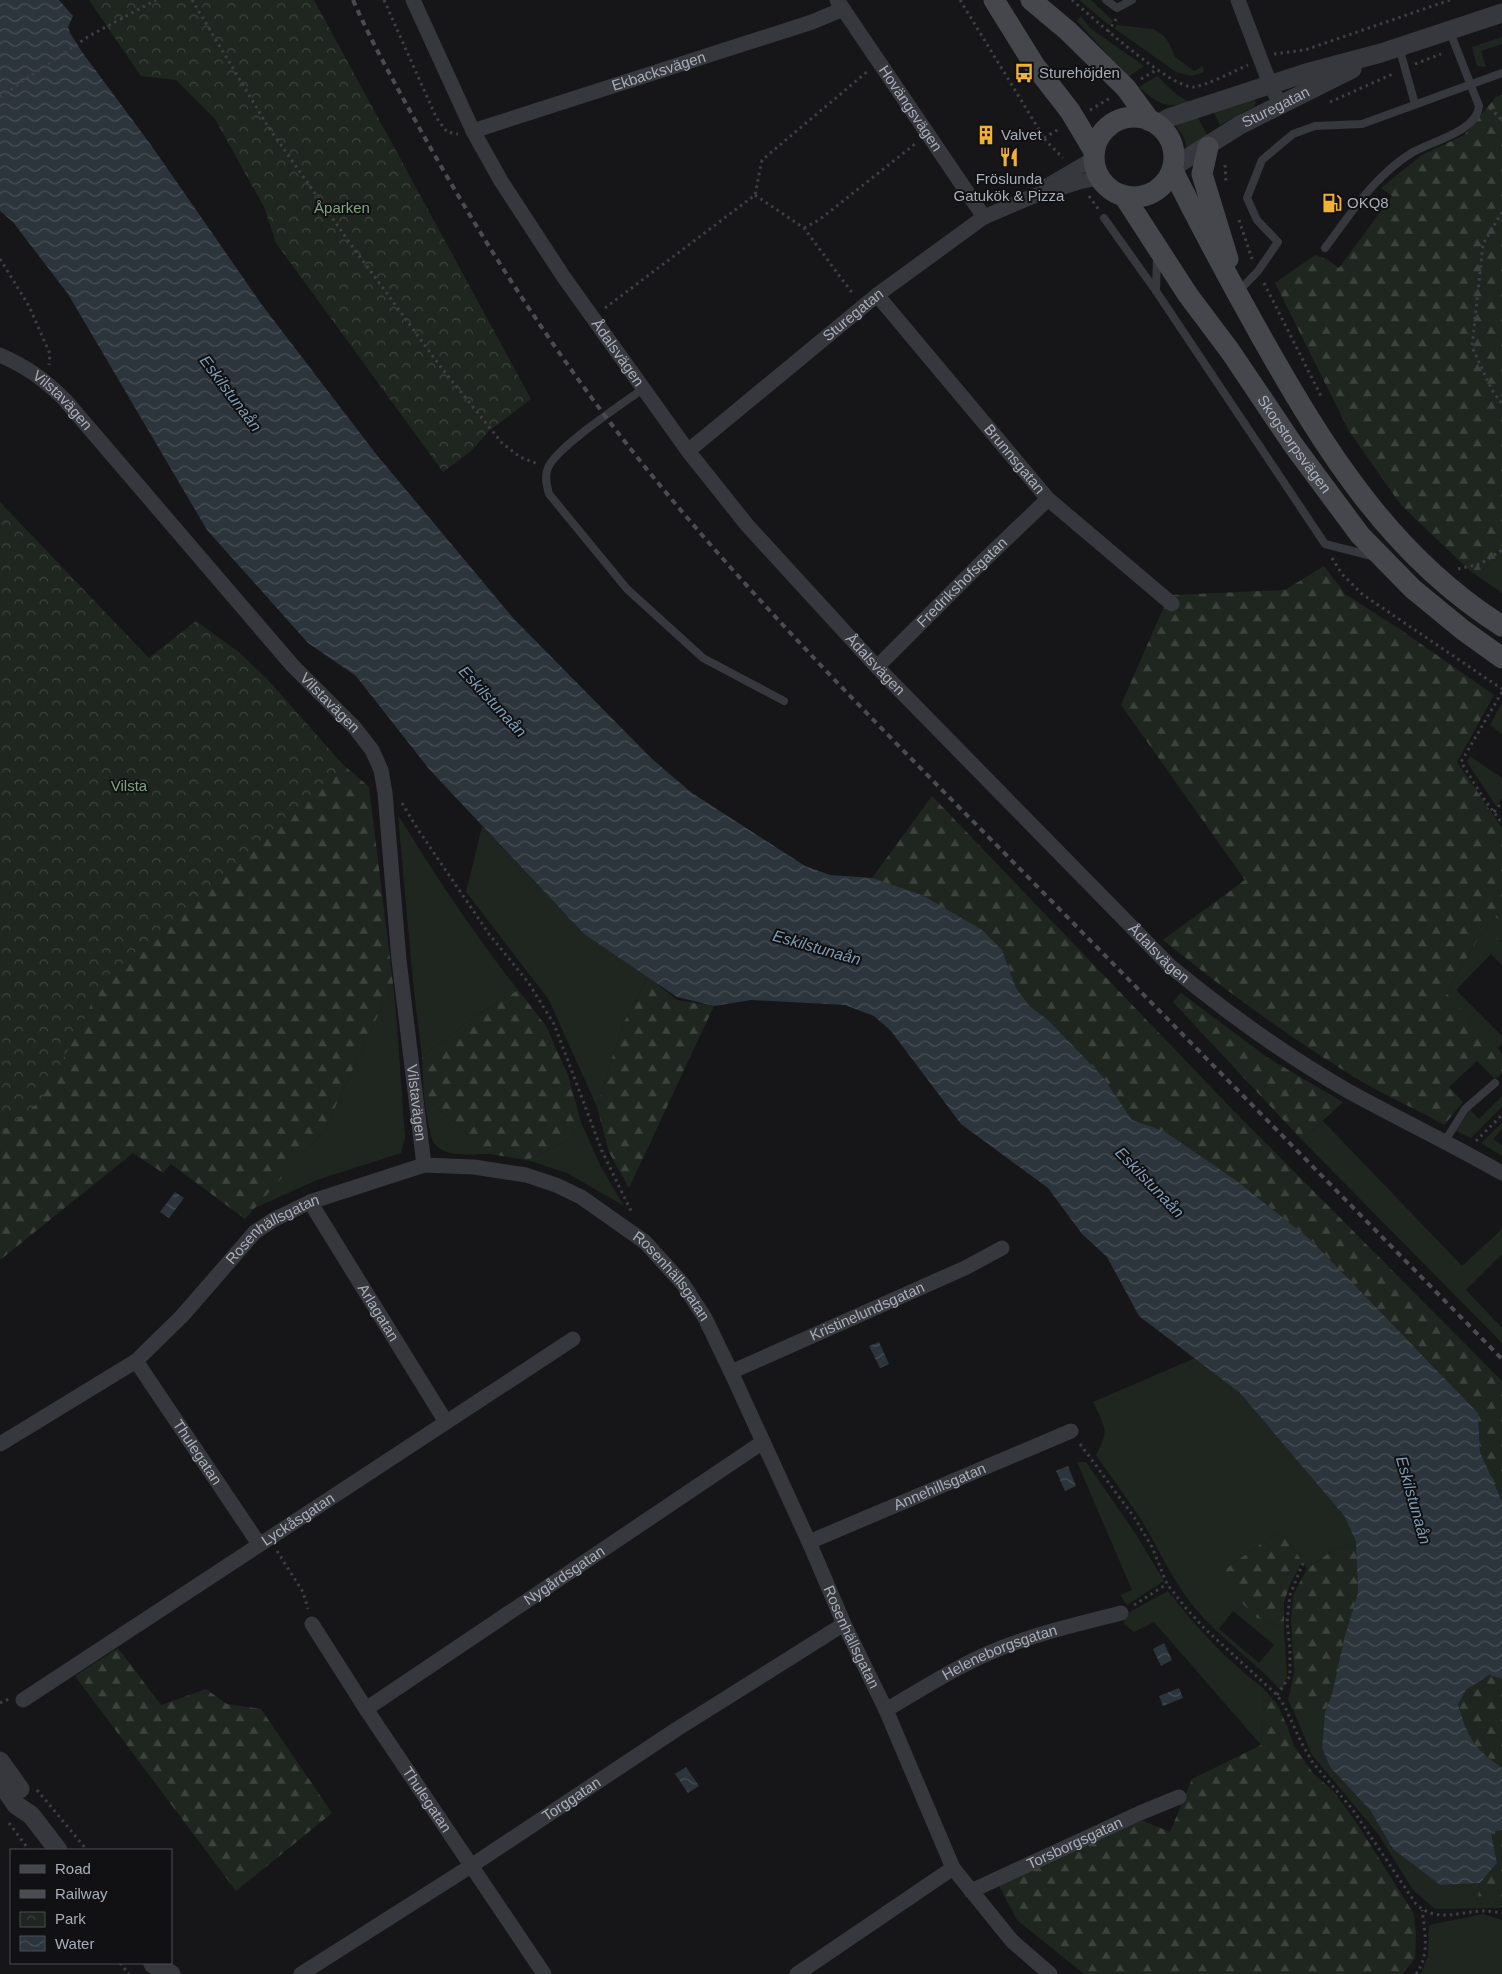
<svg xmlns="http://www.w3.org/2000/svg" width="1502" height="1974" font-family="Helvetica,sans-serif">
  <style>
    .grass { fill: #1e261f; fill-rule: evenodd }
    .forest { fill: url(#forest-firs) }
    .park { fill: url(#park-crowns) }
    .water { fill: url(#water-waves) }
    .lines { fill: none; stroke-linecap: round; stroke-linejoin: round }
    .path { stroke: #3d3f44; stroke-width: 3; stroke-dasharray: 2.5 4; stroke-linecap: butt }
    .service { stroke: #37383d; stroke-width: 8 }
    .minor { stroke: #37383d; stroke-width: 15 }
    .tertiary { stroke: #37383d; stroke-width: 19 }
    .secondary { stroke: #45474d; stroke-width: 21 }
    .rail { stroke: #4a4c52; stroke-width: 4; stroke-dasharray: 6 5; stroke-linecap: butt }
    .labels { text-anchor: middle; stroke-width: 4; stroke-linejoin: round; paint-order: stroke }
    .street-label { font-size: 15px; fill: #a8adb8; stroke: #111113 }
    .poi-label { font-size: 15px; fill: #a8adb8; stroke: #111113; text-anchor: start }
    .park-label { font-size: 15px; fill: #7fa381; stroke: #111113 }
    .water-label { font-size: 16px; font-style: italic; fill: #7f9bb3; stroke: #111113 }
  </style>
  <defs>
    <pattern id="forest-firs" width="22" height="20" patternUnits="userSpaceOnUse" patternTransform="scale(1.25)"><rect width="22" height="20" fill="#1e261f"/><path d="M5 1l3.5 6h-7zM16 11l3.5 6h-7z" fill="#3c433d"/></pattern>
    <pattern id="park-crowns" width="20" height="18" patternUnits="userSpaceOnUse" patternTransform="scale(1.25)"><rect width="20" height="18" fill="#1e261f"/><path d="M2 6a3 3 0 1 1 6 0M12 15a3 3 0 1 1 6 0" fill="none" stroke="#3c433d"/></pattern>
    <pattern id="water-waves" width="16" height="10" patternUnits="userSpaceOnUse" patternTransform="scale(1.25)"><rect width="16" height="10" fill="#2c353c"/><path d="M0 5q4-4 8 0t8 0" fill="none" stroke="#485056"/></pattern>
  </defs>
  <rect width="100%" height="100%" fill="#161618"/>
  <g class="grass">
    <path d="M1079 0H1091L1113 21 1109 25Z"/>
    <path d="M1081 16 1090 28 1144 66 1128 77 1077 21Z"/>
    <path d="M1117 25 1153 29 1164 36 1169 43 1175 57 1194 71 1203 66 1204 72 1192 76 1176 72 1114 28Z"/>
    <path d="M1502 37V44L1481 51 1486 67 1477 66 1472 47Z"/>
    <path d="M1157 76 1177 95 1190 102C1166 110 1157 103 1139 87Z"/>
    <path d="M1254 98 1256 103 1253 107 1220 125 1211 107Z"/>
    <path d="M1195 112 1207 135 1187 148 1184 138 1174 123Z"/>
    <path d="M1502 555V593L1469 570H1483Z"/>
    <path d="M1502 702V734L1490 725Z"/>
    <path d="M1470 756 1502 778V798L1496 806 1467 762Z"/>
    <path d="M398 815C435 875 474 934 518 990L474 1017 422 1057 413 982Z"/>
    <path d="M482 826 584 934 648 977 622 1026 597 1107 549 1000 466 892Z"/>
    <path d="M1485 927 1500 942 1502 941V965L1491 954 1456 990 1502 1036V1044L1498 1048 1446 993Z"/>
    <path d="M393 983 397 1024 405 1138 401 1153 317 1180 255 1208 324 1131Z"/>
    <path d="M1502 1096V1107L1471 1138 1456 1131 1470 1110 1479 1119Z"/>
    <path d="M424 1097 458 1125 489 1154C473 1154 444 1158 434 1143 429 1137 426 1106 424 1097Z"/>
    <path d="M1323 1121 1462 1266 1502 1229V1254L1466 1290 1502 1328V1343L1302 1140Z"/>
    <path d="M581 1122 601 1167 624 1206 567 1173 527 1160 569 1140Z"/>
    <path d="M1502 1123V1129L1493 1139 1502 1145V1156L1481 1143Z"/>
    <path d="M1195 1358 1240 1393 1345 1517 1356 1542 1329 1553 1307 1569 1281 1532 1265 1541 1225 1569 1257 1618 1284 1627 1287 1676 1282 1692C1255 1661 1220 1639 1194 1607 1170 1578 1157 1543 1136 1512 1123 1493 1109 1474 1096 1455 1110 1429 1105 1428 1093 1402ZM1233 1611 1274 1645 1259 1663 1219 1629Z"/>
    <path d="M1077 1462H1086L1137 1536 1164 1581 1127 1605 1120 1595 1132 1590Z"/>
    <path d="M1168 1591C1196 1627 1226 1660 1263 1688L1261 1745 1154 1622 1134 1632 1124 1624V1615Z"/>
    <path d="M1294 1712H1325L1322 1748 1330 1767 1370 1810 1393 1849 1440 1885 1480 1883 1477 1904 1502 1901V1908L1435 1909 1413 1890 1379 1835 1312 1755Z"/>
    <path d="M1483 1914 1502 1920V1974H1421L1428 1955 1429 1925Z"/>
  </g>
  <g class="forest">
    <path d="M1502 95V555L1483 570H1469L1401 505 1349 431 1275 283 1315 255 1328 260 1339 268 1392 196 1381 188 1422 155 1464 135 1496 97Z"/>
    <path d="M0 530 150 668 209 649 369 787 393 983 324 1131 245 1219 171 1164 163 1173 133 1153 0 1260Z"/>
    <path d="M1324 566 1345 594 1398 628 1494 695 1457 762 1502 828V909L1485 927 1446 993 1498 1048 1502 1054V1073L1495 1079 1477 1061 1449 1087 1463 1102 1444 1125C1415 1108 1383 1095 1354 1077 1287 1036 1224 989 1163 940L1245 880 1121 705 1162 611 1173 595 1285 590Z"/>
    <path d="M932 796 1231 1108 1502 1381V1501L1480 1452 1478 1413 1311 1240 1237 1181 1164 1131 1132 1120 1103 1077 1047 1019 1030 1008 1016 988 1002 950 872 878Z"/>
    <path d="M648 977 677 1000 714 1006 629 1188 609 1152 597 1107 622 1026Z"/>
    <path d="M518 990 546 1026 568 1075 581 1122 569 1140 527 1160 489 1154 458 1125 424 1097 422 1057 474 1017Z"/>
    <path d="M1181 993 1268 1058 1343 1102 1302 1140 1173 1002Z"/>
    <path d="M1281 1532 1302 1561 1290 1585 1284 1602V1627L1257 1618 1235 1596 1225 1569 1265 1541Z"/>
    <path d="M1356 1542 1358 1593 1344 1639 1332 1694 1325 1712H1294L1288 1700 1294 1673 1291 1622 1293 1595 1307 1569 1329 1553Z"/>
    <path d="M118 1648 161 1705 206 1689 227 1704 261 1709 332 1813 236 1891 75 1676Z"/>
    <path d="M1489 1675 1502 1679V1768C1473 1747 1469 1739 1458 1705L1466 1690Z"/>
    <path d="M1263 1688 1277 1704 1288 1728 1294 1746 1313 1773 1334 1792 1356 1822 1414 1914 1416 1936 1415 1958 1403 1974H1084L1017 1920 998 1884 1141 1820 1170 1832 1192 1779 1261 1745Z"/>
    <path d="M1502 1830V1901L1477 1904 1480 1883 1497 1863 1491 1831Z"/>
  </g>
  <g class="park">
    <path d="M89 0H314L531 399 490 430 471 451 443 472 276 243 264 207 215 119 176 80 141 76Z"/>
    <path d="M0 502 149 658 196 621 240 653 270 682 345 767 106 978 41 1101 0 1133Z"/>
    <path d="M1502 909V940L1500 942 1485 927Z"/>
  </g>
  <g class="water">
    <path d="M0 0H59L73 16 68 27 70 33 82 52 151 145 262 305 376 454 514 619 652 759 692 793 805 866 830 875 872 878 922 895 982 930 1002 950 1016 988 1030 1007 1047 1019 1103 1077 1132 1120 1164 1131 1237 1181 1311 1240 1478 1413 1480 1452 1502 1501V1679L1489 1675 1466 1690 1458 1705C1469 1739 1473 1747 1502 1768V1830L1491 1832 1497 1863 1480 1883 1440 1885 1393 1849 1370 1810 1330 1767 1322 1748 1325 1712 1332 1694 1344 1639 1358 1593 1356 1542 1345 1517 1240 1393 1139 1316 1107 1257 1082 1234 1048 1188 961 1124 891 1031 874 1016 845 1005 751 1000 714 1006 677 997 584 934 429 769 356 676 308 643 207 530 68 294 13 222 0 211Z"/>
    <path d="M175 1192 184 1198 169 1218 160 1212Z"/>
    <path d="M879 1342 889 1364 880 1368 869 1346Z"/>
    <path d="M1068 1466 1076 1486 1065 1491 1056 1471Z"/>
    <path d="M1164 1643 1172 1660 1161 1666 1153 1649Z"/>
    <path d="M1179 1688 1183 1698 1163 1706 1159 1696Z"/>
    <path d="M686 1767 699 1786 688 1793 675 1774Z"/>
  </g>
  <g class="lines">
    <g class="path">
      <path d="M192 0 267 125 347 239 440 366 502 443 520 457 538 464"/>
      <path d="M384 0 436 117 447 132 458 134"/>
      <path d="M960 0 1046 141 1063 158"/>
      <path d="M1072 0C1092 17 1171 89 1194 87 1208 85 1234 71 1248 65"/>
      <path d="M1108 32 1116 19"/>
      <path d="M1274 54 1305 50 1450 0"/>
      <path d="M1415 64 1441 54"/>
      <path d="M1141 79 1158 69"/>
      <path d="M0 97 89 36 156 0"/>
      <path d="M1330 102 1395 73"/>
      <path d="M1490 108 1502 120"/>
      <path d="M1090 110 1110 98"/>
      <path d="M1044 138 1059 129"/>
      <path d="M1225 165 1226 181"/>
      <path d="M755 195 804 228 853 294"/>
      <path d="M1089 196 1099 210"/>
      <path d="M1502 212 1483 244 1472 347 1492 390 1502 404"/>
      <path d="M1239 220 1252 259"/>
      <path d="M804 228 819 220 915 144"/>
      <path d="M0 259 29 306 50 354 49 365"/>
      <path d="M1264 283 1322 398"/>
      <path d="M605 308 755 195 762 160 868 71"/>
      <path d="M1332 558 1342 574 1362 594 1502 689"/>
      <path d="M1458 569 1480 564 1502 550"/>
      <path d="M1502 692 1461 762 1484 799 1502 823"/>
      <path d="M402 803 417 828 489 934 528 982 554 1024 602 1151 631 1211"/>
      <path d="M1494 812 1502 802"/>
      <path d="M1476 1141 1502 1115"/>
      <path d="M1080 1444 1134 1517 1152 1547 1167 1584 1185 1607 1203 1627 1277 1695 1285 1707 1301 1742 1313 1763 1353 1810 1416 1904C1436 1923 1458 1912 1482 1911 1488 1911 1495 1912 1502 1913"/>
      <path d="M277 1551 303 1592 308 1609"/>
      <path d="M1134 1605 1167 1584"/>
      <path d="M1277 1695 1290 1676V1648L1287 1622 1290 1595 1303 1563"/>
      <path d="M0 1703 9 1699"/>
      <path d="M37 1790 87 1850"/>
      <path d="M9 1823 29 1850"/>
      <path d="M120 1963 129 1974"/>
      <path d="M1416 1974C1430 1955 1425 1932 1422 1910"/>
    </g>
    <g class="service">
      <path d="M1106 0 1117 8 1132 0"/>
      <path d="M1399 47 1415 104"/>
      <path d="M1104 218 1156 291"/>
      <path d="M1325 248C1352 212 1374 176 1413 152 1433 141 1477 131 1479 106L1450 32"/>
      <path d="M1157 257 1156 291 1325 544 1372 556"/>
      <path d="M1238 292 1258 271 1278 242 1257 220 1247 198 1262 160 1293 134 1315 126 1362 124 1502 73"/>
      <path d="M644 388C624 403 555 448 548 468 544 476 547 486 549 494L627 589 703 658 784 701"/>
      <path d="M1445 1141 1465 1109 1495 1083"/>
    </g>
    <g class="minor">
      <path id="s1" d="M413 0 473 131 501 181 563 276 688 451 747 525 877 667 1170 966C1226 1012 1285 1055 1348 1091 1399 1119 1451 1144 1502 1173"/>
      <path id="s2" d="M837 0 984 217"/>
      <path d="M1238 0 1270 84 1280 104"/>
      <path id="s3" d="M473 131 812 22 843 9"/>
      <path d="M1047 186 1093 159"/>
      <path id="s4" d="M877 295 1048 499 1172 604"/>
      <path id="s5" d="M0 355C27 367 44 379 65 400L292 665 355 728 372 750 381 770 385 793 399 960 424 1165"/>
      <path id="s6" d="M688 451 877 295 984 217 1031 197 1079 182 1099 178"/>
      <path id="s7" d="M877 667 981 563 1048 499"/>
      <path id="s8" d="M310 1202 446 1422"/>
      <path id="s9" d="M136 1361 259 1544"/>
      <path id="s10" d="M731 1372 965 1268 1002 1248"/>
      <path id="s11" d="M0 1444 136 1361 182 1316 255 1232 273 1220 310 1202 424 1165 474 1167 526 1175 556 1185 581 1197 645 1242 683 1284 705 1318 731 1372 809 1542 844 1624 886 1710 953 1868 1012 1941 1050 1974"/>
      <path id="s12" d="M809 1542 1071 1431"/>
      <path id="s13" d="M312 1624 366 1709 544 1974"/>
      <path id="s14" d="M23 1700 573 1339"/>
      <path id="s15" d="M366 1709 763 1442"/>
      <path id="s16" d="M886 1710C922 1689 957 1666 996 1650 1037 1633 1079 1624 1121 1613"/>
      <path id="s17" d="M971 1891 1140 1813 1179 1797"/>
      <path id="s18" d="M301 1974 471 1866 677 1729 844 1624"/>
      <path d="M797 1974 953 1868"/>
    </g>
    <g class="tertiary">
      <path d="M1156 125 1171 117 1306 73 1381 53 1502 13"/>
      <path id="s19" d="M1173 167 1240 125 1352 69"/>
      <path d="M0 1761 20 1789"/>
      <path d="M0 1781 16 1805 31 1815 58 1850"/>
      <path d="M153 1964 171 1974"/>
    </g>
    <g class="secondary">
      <path d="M994 0 1035 66 1070 111 1094 151"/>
      <path d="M1031 0 1068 31 1126 88 1150 121"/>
      <circle cx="1134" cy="157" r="40"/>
      <path d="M1208 147 1202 174 1228 259"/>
      <path d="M1173 171C1201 227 1231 283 1262 338 1325 450 1391 556 1502 626"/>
      <path id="s20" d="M1124 196 1188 295 1230 351 1294 446 1360 535 1413 589 1463 630 1502 658"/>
    </g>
    <path class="rail" d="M353 0C371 41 393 80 415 120 484 245 563 367 654 478 768 617 897 744 1023 872 1182 1034 1342 1196 1502 1359"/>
  </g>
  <defs>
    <symbol id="bus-bare" viewBox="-9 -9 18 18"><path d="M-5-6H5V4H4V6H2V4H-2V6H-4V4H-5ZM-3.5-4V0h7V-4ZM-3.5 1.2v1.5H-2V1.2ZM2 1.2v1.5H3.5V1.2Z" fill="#f2b134" stroke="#111113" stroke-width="2.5" paint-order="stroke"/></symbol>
    <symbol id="building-bare" viewBox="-9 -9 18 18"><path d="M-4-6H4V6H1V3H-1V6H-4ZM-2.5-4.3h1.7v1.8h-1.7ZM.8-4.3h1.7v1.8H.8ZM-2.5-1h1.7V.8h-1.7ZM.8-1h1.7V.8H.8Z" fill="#f2b134" stroke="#111113" stroke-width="2.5" paint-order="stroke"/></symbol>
    <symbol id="restaurant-bare" viewBox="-9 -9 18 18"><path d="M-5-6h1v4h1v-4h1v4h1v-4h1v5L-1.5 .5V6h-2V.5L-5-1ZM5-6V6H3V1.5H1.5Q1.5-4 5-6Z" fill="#f2b134" stroke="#111113" stroke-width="2.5" paint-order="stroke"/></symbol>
    <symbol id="fuel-bare" viewBox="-9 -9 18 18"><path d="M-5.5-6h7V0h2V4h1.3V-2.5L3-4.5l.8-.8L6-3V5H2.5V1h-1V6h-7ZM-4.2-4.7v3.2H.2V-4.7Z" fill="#f2b134" stroke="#111113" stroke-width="2.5" paint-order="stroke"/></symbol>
  </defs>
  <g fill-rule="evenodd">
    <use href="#bus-bare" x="1010" y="59" width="28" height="28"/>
    <use href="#building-bare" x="972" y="121" width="28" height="28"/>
    <use href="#restaurant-bare" x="995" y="143" width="28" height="28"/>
    <use href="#fuel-bare" x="1318" y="189" width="28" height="28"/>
  </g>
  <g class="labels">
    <g class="street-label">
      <text dy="5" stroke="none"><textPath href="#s3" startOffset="195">Ekbacksvägen</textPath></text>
      <text dy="5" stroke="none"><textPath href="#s19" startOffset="119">Sturegatan</textPath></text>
      <text dy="5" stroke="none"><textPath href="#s2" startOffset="131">Hovängsvägen</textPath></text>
      <text dy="5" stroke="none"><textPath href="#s6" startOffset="214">Sturegatan</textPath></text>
      <text dy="5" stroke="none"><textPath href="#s1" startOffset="409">Ådalsvägen</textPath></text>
      <text dy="5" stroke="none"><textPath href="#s5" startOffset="78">Vilstavägen</textPath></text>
      <text dy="5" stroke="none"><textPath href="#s20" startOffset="301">Skogstorpsvägen</textPath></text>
      <text dy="5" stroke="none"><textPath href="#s4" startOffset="214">Brunnsgatan</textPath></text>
      <text dy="5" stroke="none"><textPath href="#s7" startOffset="120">Fredrikshofsgatan</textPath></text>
      <text dy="5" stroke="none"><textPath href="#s1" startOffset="814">Ådalsvägen</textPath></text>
      <text dy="5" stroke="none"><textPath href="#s5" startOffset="482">Vilstavägen</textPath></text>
      <text dy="5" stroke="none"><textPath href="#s1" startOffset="1219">Ådalsvägen</textPath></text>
      <text dy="5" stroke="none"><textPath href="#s5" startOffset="902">Vilstavägen</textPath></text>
      <text dy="5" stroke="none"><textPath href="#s11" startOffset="351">Rosenhällsgatan</textPath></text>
      <text dy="5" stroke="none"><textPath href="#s11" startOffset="801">Rosenhällsgatan</textPath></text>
      <text dy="5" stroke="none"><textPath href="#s8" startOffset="130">Arlagatan</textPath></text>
      <text dy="5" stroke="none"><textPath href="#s10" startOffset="149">Kristinelundsgatan</textPath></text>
      <text dy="5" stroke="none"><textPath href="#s9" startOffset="110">Thulegatan</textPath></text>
      <text dy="5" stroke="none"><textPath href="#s12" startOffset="142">Annehillsgatan</textPath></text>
      <text dy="5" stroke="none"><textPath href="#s14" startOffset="329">Lyckåsgatan</textPath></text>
      <text dy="5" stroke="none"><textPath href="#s15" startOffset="239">Nygårdsgatan</textPath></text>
      <text dy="5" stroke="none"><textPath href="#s11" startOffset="1206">Rosenhällsgatan</textPath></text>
      <text dy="5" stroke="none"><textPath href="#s16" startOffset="128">Heleneborgsgatan</textPath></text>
      <text dy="5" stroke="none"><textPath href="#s18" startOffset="322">Torggatan</textPath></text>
      <text dy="5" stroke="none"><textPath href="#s13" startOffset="210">Thulegatan</textPath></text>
      <text dy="5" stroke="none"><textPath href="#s17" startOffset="114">Torsborgsgatan</textPath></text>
    </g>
    <g class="poi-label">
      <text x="1039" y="78">Sturehöjden</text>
      <text x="1001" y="140">Valvet</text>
      <text x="1009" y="184" text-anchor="middle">Fröslunda<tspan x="1009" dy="17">Gatukök &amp; Pizza</tspan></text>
      <text x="1347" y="208">OKQ8</text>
    </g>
    <g class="park-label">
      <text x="342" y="213">Åparken</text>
      <text x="129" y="791">Vilsta</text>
    </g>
    <g class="water-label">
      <text transform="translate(231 393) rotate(53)" y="6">Eskilstunaån</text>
      <text transform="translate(493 701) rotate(47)" y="6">Eskilstunaån</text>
      <text transform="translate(817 947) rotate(16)" y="6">Eskilstunaån</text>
      <text transform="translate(1150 1182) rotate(46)" y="6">Eskilstunaån</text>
      <text transform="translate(1414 1500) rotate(74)" y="6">Eskilstunaån</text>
    </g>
  </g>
  <rect x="10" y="1849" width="162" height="115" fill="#111113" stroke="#4d4f55"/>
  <rect x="20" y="1865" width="25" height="8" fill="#45474d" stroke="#4d4f55"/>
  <text x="55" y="1874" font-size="15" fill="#a8adb8">Road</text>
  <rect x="20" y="1890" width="25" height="8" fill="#4a4c52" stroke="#4d4f55"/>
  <text x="55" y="1899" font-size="15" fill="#a8adb8">Railway</text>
  <rect x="20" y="1912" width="25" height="15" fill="url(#park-crowns)" stroke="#4d4f55"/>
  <text x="55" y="1924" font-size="15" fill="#a8adb8">Park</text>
  <rect x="20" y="1936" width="25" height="15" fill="url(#water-waves)" stroke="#4d4f55"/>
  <text x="55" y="1949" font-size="15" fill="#a8adb8">Water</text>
</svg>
